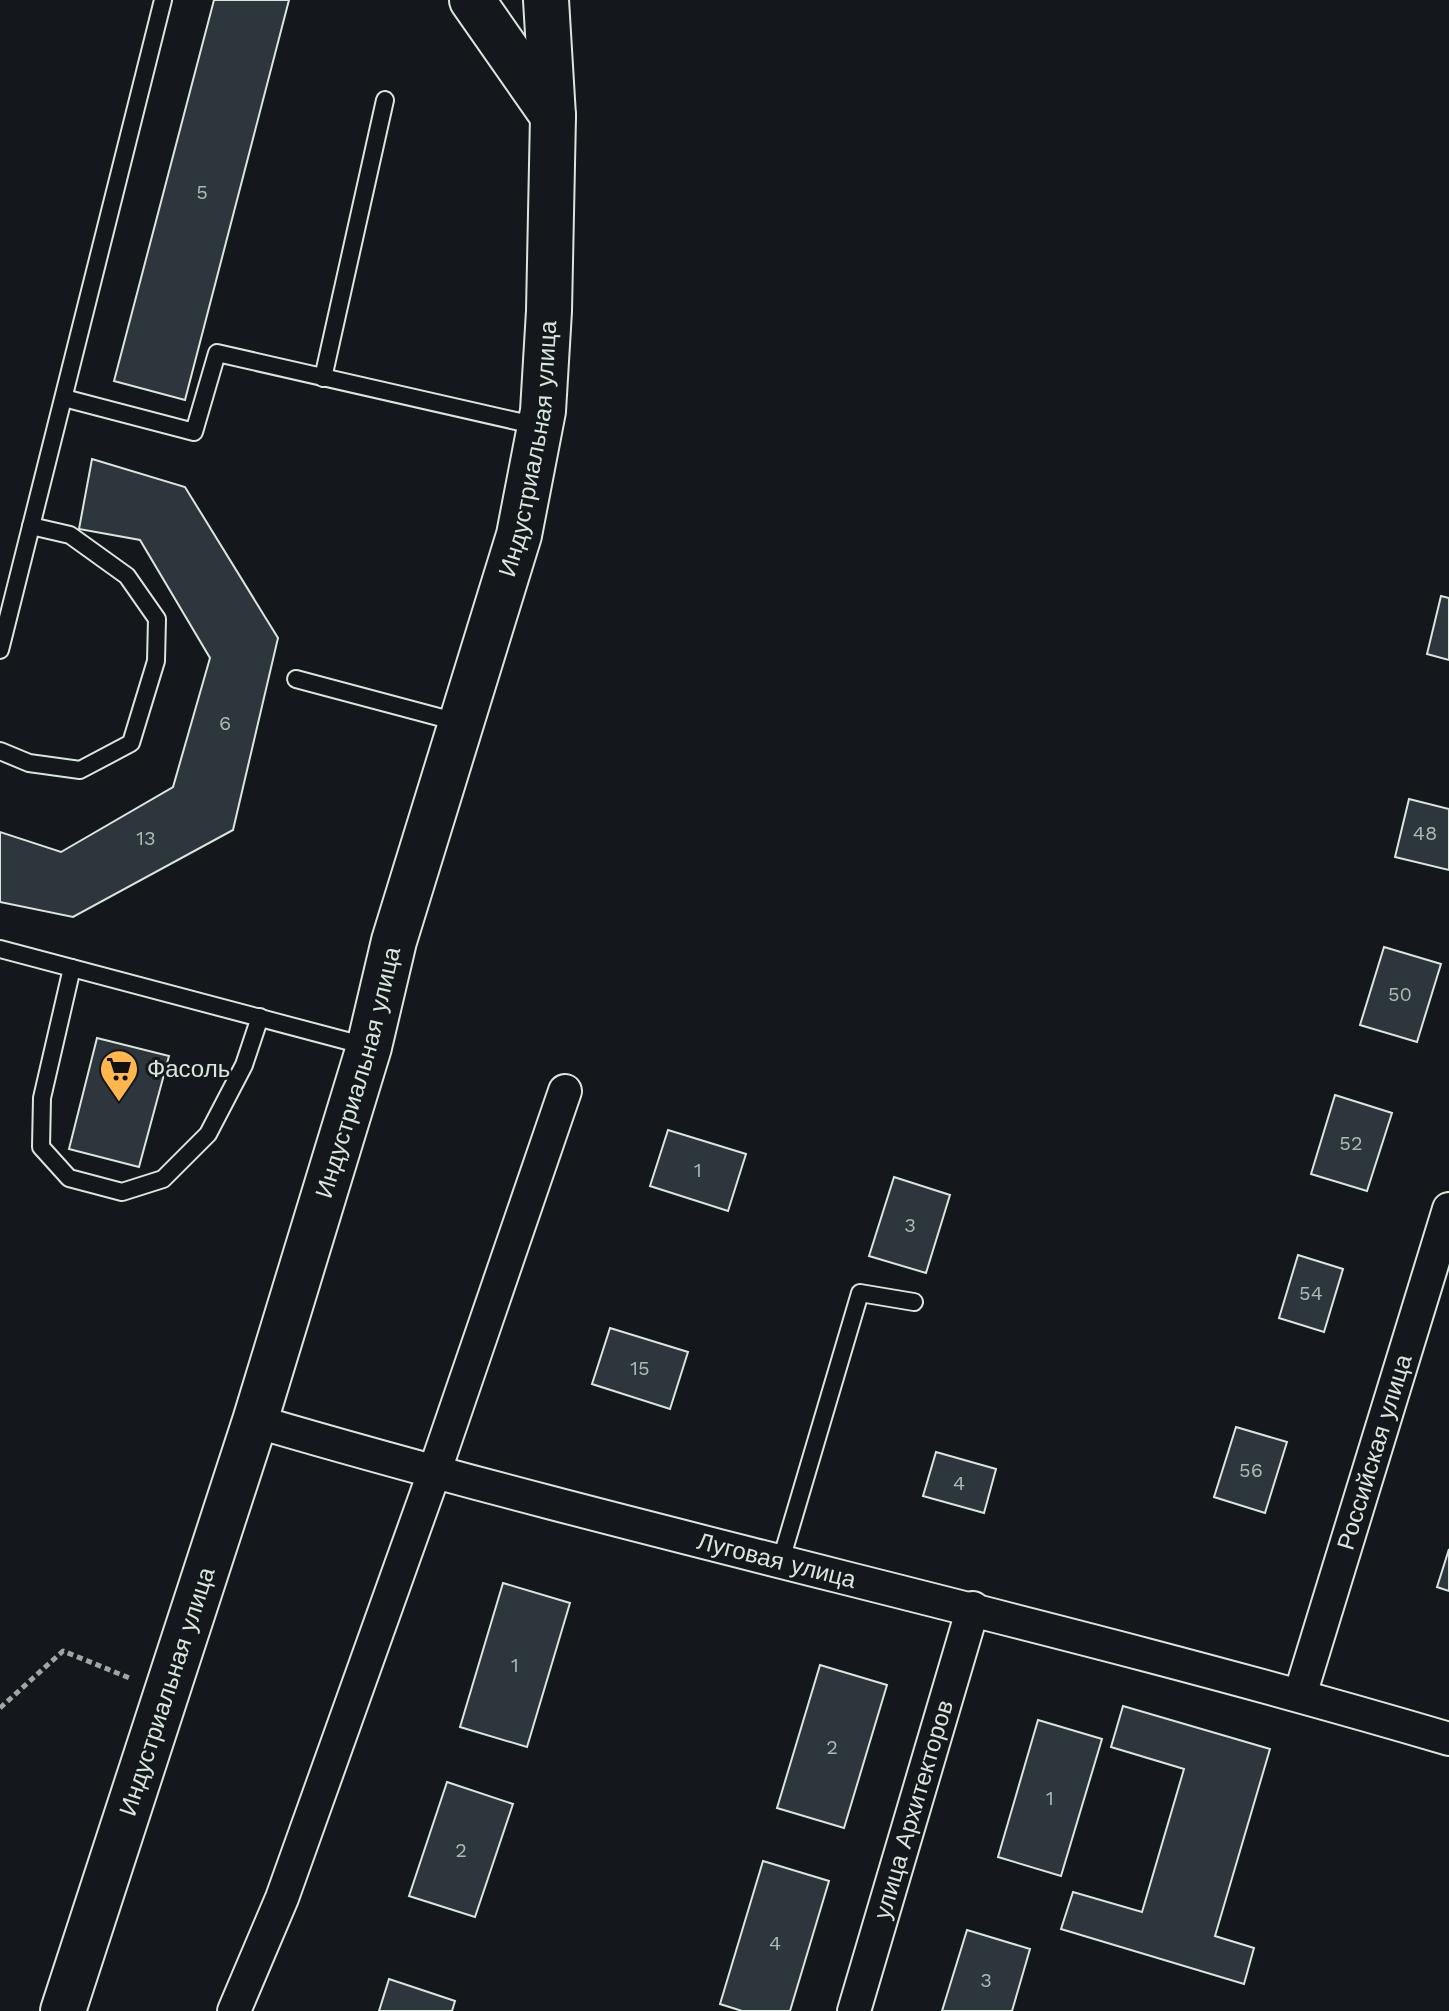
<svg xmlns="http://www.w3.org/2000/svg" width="1449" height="2011" font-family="'Work Sans',sans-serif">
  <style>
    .building { fill: #2c363c; stroke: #d8e6dc; stroke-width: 2 }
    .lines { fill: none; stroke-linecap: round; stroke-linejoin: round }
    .lane-casing { stroke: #d8e6dc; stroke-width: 20 }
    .street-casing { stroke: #d8e6dc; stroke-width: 36 }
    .secondary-casing { stroke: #d8e6dc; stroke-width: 48 }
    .path { stroke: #9da8a2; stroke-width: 5; stroke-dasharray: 6 4; stroke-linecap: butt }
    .lane { stroke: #14181c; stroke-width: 16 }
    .street { stroke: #14181c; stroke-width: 32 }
    .secondary { stroke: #14181c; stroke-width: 44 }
    .labels { text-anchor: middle; stroke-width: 6; stroke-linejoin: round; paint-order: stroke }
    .number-label { font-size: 20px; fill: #adbab4 }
    .street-label { font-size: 24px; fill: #d8e6dc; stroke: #14181c }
    .poi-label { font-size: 24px; fill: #d8e6dc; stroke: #14181c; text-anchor: start }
  </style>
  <rect width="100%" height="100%" fill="#14181c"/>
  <g class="building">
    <path d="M214 0H289L185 400 114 381Z"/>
    <path d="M92 459 185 487 278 638 233 830 73 917 0 902V832L61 852 173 787 210 658 140 540 79 529Z"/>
    <path d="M1441 596 1449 598V660L1427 654Z"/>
    <path d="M1409 799 1449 809V870L1395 857Z"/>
    <path d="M1384 947 1441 964 1417 1042 1360 1025Z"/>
    <path d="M97 1038 169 1056 139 1167 69 1149Z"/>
    <path d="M1335 1095 1392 1113 1367 1191 1311 1174Z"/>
    <path d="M668 1130 746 1154 728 1211 650 1186Z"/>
    <path d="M894 1177 950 1195 926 1273 869 1256Z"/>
    <path d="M1298 1255 1343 1269 1324 1332 1279 1318Z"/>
    <path d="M610 1328 688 1352 670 1409 592 1384Z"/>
    <path d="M1236 1427 1287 1442 1265 1513 1214 1497Z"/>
    <path d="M936 1452 996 1469 984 1513 923 1496Z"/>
    <path d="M1449 1549V1591L1437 1587Z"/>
    <path d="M503 1583 570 1603 527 1747 460 1727Z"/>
    <path d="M820 1665 887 1685 844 1828 777 1808Z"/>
    <path d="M1123 1706 1270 1749 1215 1936 1254 1948 1244 1984 1061 1929 1073 1892 1142 1912 1184 1769 1111 1747Z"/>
    <path d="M1038 1720 1102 1739 1061 1876 998 1857Z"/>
    <path d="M447 1782 513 1804 475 1917 409 1896Z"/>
    <path d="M763 1861 829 1881 790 2011H742L720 2004Z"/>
    <path d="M967 1930 1030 1949 1012 2011H942Z"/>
    <path d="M389 1979 455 2001 452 2011H379Z"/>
  </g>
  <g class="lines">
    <defs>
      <g id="lane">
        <path d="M323 378 385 100"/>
        <path d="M64 398 194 432 217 353 538 426"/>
        <path d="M0 650 163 0"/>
        <path d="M296 679 461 723"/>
        <path d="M0 751 29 763 80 770 131 743 156 661 157 619 127 576 70 535 31 526"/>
        <path d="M0 949 366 1046"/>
        <path d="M72 968 42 1098 41 1147 69 1178 122 1192 163 1179 208 1134 244 1065 260 1017"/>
        <path d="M781 1560 860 1293 914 1302"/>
      </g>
      <g id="street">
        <path id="s1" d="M255 1421C650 1537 1054 1622 1449 1739"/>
        <path id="s2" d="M1300 1695 1449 1209"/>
        <path d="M234 2011 282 1898 434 1473 565 1091"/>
        <path id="s3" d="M854 2011 973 1608"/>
      </g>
      <g id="secondary">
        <path d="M472 0 553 116"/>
        <path id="s4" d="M63 2011 255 1421 369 1047 394 941 519 535 543 411 549 311 553 116 546 0"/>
      </g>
    </defs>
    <use href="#lane" class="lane-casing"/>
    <use href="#street" class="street-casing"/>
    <use href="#secondary" class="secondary-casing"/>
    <path class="path" d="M0 1708 63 1651 132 1679"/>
    <use href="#lane" class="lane"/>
    <use href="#street" class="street"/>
    <use href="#secondary" class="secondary"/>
  </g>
  <defs>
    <symbol id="supermarket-pin" viewBox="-11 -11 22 30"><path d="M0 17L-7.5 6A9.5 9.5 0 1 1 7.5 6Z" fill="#ffb74d" stroke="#14181c"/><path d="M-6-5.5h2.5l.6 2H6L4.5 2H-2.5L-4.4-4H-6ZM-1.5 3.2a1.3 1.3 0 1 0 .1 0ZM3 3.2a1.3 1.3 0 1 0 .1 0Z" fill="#111"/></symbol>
  </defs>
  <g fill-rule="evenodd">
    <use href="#supermarket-pin" x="97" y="1047" width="44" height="60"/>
  </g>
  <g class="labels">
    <g class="number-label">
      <text x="202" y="199">5</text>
      <text x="225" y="730">6</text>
      <text x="1425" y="840">48</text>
      <text x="146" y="845">13</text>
      <text x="1400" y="1001">50</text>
      <text x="1351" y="1150">52</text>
      <text x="698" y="1177">1</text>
      <text x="910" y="1232">3</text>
      <text x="1311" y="1300">54</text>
      <text x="640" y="1375">15</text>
      <text x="1251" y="1477">56</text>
      <text x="959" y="1490">4</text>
      <text x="515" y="1672">1</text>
      <text x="832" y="1754">2</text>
      <text x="1050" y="1805">1</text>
      <text x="461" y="1857">2</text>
      <text x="775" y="1950">4</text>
      <text x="986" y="1987">3</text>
    </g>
    <g class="street-label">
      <text dy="8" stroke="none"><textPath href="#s4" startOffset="1632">Индустриальная улица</textPath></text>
      <text dy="8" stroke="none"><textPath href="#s4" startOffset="984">Индустриальная улица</textPath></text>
      <text dy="8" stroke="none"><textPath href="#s2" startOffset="254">Российская улица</textPath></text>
      <text dy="8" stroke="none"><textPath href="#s1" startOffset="540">Луговая улица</textPath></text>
      <text dy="8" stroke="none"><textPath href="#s4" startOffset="336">Индустриальная улица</textPath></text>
      <text dy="8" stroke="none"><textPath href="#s3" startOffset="210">улица Архитекторов</textPath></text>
    </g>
    <g class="poi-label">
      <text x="147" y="1077">Фасоль</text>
    </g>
  </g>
</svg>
